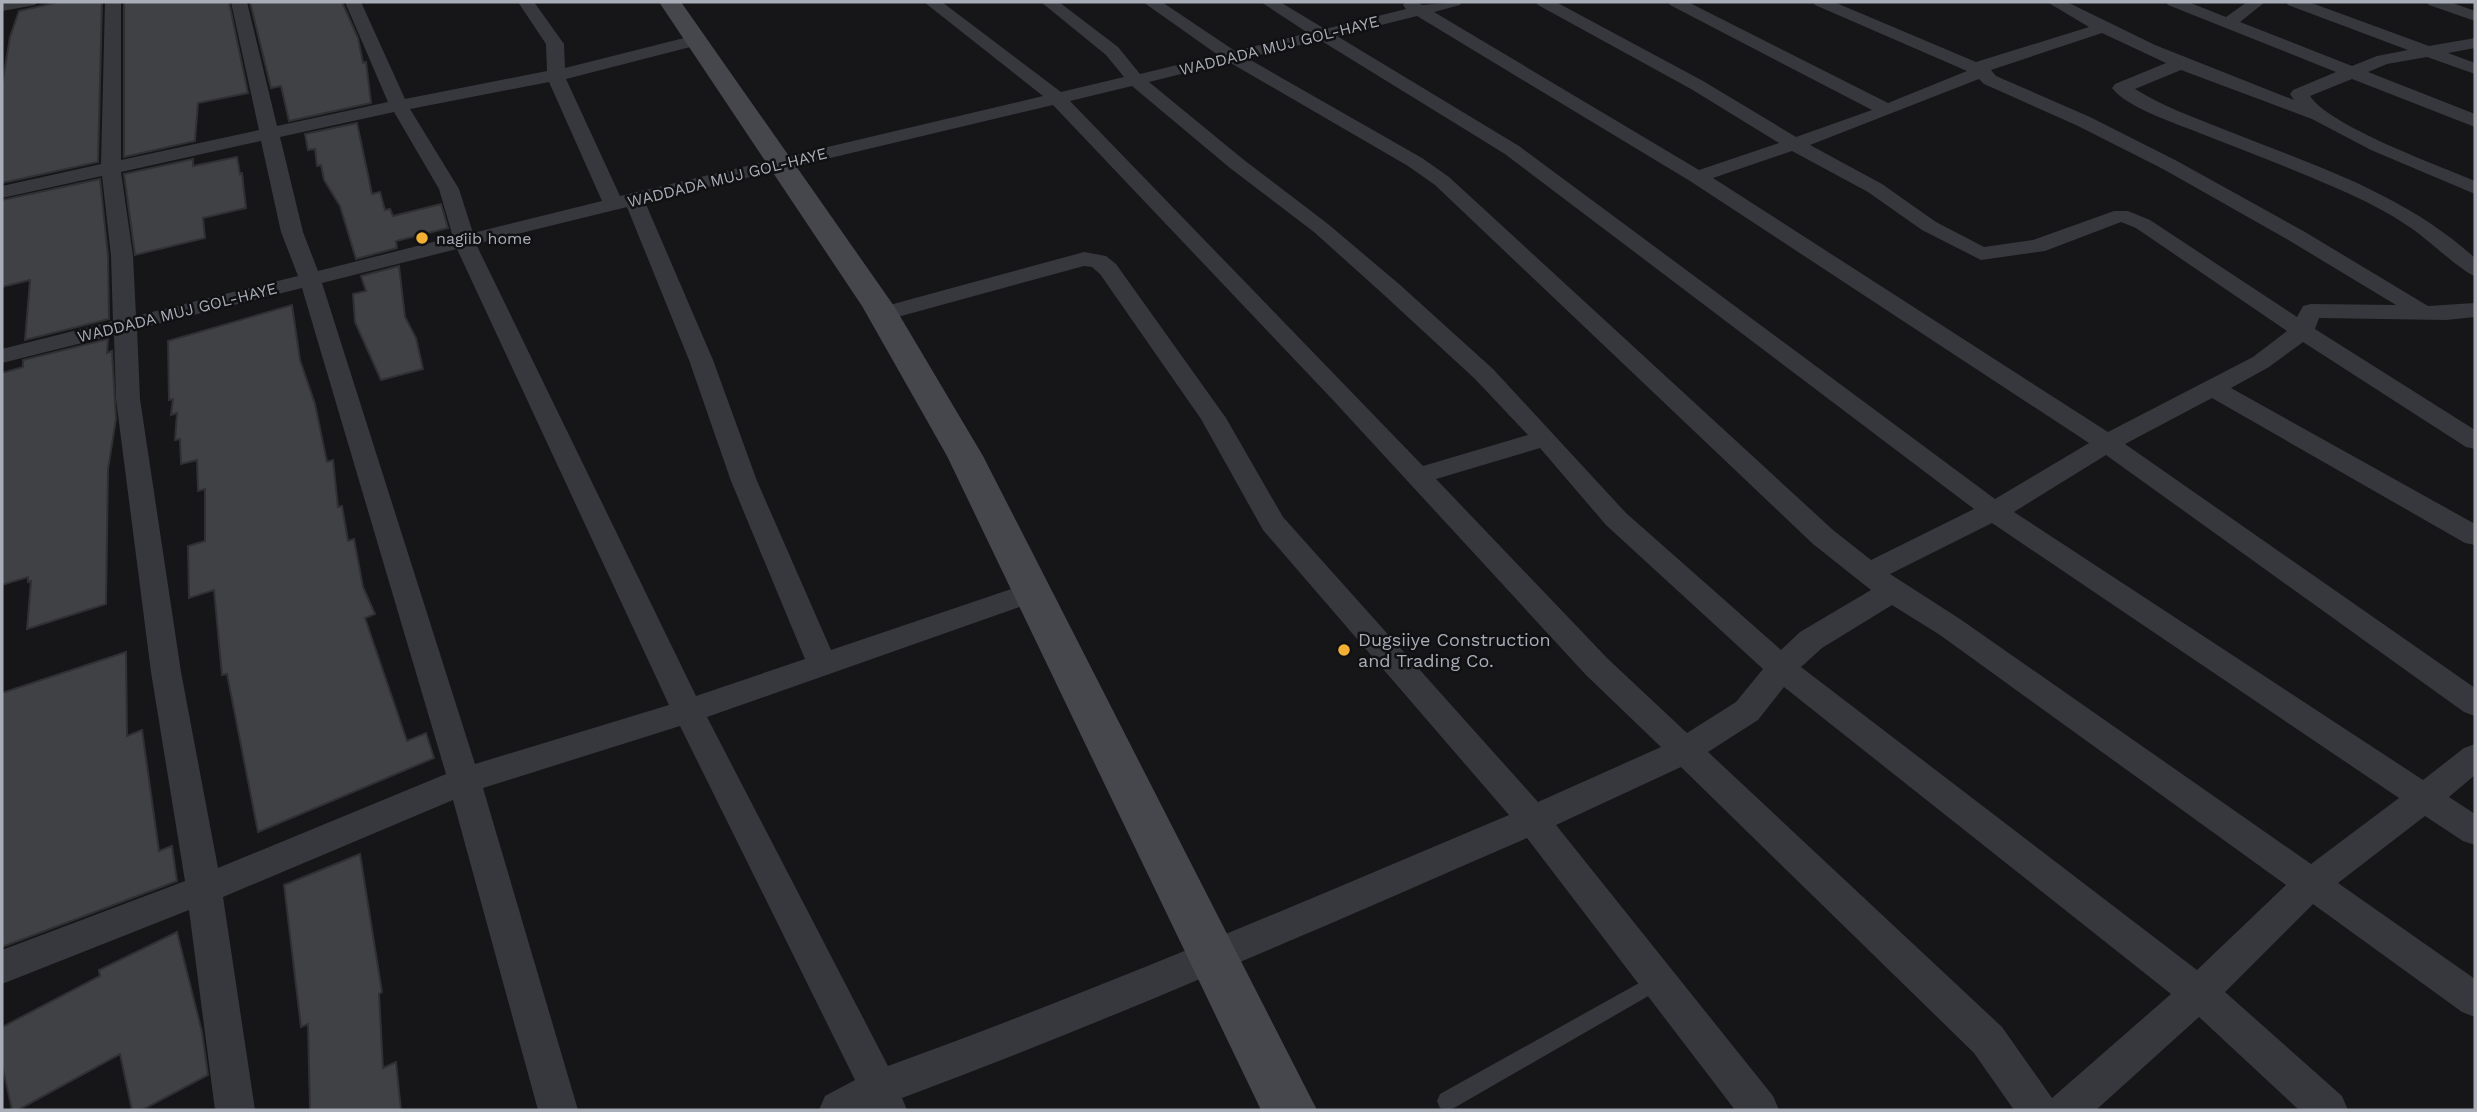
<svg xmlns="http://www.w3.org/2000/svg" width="2477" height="1112" font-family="'Work Sans',sans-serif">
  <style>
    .building { fill: #404145; stroke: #303034; stroke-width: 2 }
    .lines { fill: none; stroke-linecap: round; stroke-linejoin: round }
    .lane { fill: #37383d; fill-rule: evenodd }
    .street { fill: #37383d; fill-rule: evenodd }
    .secondary { fill: #45474d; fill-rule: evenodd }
    .poi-dot { fill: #f2b134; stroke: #111113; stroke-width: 2.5 }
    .labels { text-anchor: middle; stroke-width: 5; stroke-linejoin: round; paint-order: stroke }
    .far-street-label { font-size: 16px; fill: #a8adb8; stroke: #111113 }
    .far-poi-label { font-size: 16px; fill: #a8adb8; stroke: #111113; text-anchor: start }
    .poi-label { font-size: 18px; fill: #a8adb8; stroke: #111113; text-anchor: start }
  </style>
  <rect width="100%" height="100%" fill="#161618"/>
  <g class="building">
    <path d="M59 2H102L98 162 2 183V85L10 37 19 11Z"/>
    <path d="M124 2H229L248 93 198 103 195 141 124 157Z"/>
    <path d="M250 2H342L358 38 363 63 366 62 371 103 289 121 281 86 271 88Z"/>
    <path d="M357 123 372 194 380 192 385 210 390 209 393 216 441 204 448 228 396 241 397 248 356 259 340 206 324 180 321 165 317 166 315 149 308 150 305 134Z"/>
    <path d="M237 157 240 174 242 173 246 208 203 218 205 238 135 255 124 174 193 159V166Z"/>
    <path d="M100 179 108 256 109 319 25 340 30 280 2 287V200Z"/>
    <path d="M399 266 405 317 416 338 423 369 381 380 355 322 353 294 366 291 361 276Z"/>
    <path d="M292 305 300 360 315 404 327 462 333 460 338 507 342 506 348 541 354 539 363 587 375 614 365 618 407 741 426 733 434 758 258 832 227 674 222 675 214 590 189 598 188 546 205 541V489L198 491 197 460 181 464 180 439 175 440 177 413 171 415 173 399 169 400 168 341Z"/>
    <path d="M108 339 107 353 112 351 116 419 108 469 106 604 27 629 31 581 28 582V577L2 585V373L23 367V360Z"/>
    <path d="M126 652 127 736 142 730 159 851 172 846 177 881 2 947V693Z"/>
    <path d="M360 854 382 992 379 994 383 1068 396 1062 401 1110H310L308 1024 301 1027 284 885Z"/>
    <path d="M177 932 202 1032 208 1075 142 1110H132L120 1054 18 1110H12L2 1065V1027L100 976 99 970Z"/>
  </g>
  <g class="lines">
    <path class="lane" d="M1657 973 1664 975 1666 981 1664 987 1454 1108 1448 1110 1440 1108 1437 1101 1440 1094Z"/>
    <g class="street">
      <path d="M2 2H37L35 5 2 11Z"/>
      <path d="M105 2H121V160L259 130 231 2H247L277 126 388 102 345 2H361L405 99 547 71 546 44 518 2H534L564 44 565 68 696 35 702 36 705 40 702 44 566 79 620 196 1043 96 924 2H942L1061 92 1124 77 1106 55 1041 2H1059L1118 47 1140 74 1218 55 1143 2H1162L1235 51 1308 33 1261 2H1280L1325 29 1406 9 1403 5 1405 2H1417L1422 5 1462 2 1460 5 1434 12 1699 170 1779 143 1691 89 1538 5 1536 2H1556L1703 81 1796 137 1872 110 1670 5 1668 2H1688L1888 103 1967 71 1815 5 1813 2H1834L1976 62 2089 27 2047 2H2067L2155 45 2294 100 2290 94 2293 90 2336 72 2168 5 2166 2H2188L2226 17 2247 2H2265L2240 22 2352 66 2377 56 2408 50 2288 5 2286 2H2309L2429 46 2475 38V48L2448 53 2475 63V74L2427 57 2387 64 2368 72 2475 114V127L2352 79 2310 96C2331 127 2438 165 2475 181V194L2371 150 2312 119 2181 70 2135 89C2162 106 2193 117 2223 129 2311 164 2404 193 2475 258V276C2462 272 2426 238 2411 228 2388 212 2362 199 2336 188 2288 167 2240 149 2192 130 2169 121 2127 107 2112 88L2115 84 2166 63 2102 33 1991 70 1996 76 2090 117 2177 161 2305 232 2428 306 2475 303V317L2446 320 2319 318 2315 329 2475 430V449L2466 447 2303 342 2269 367 2231 388 2475 524V545L2465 543 2212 398 2125 444 2475 688V716L2464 712 2106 455 2014 512 2423 780 2464 748 2475 744V775L2449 797 2475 814V845L2463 841 2425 816 2338 883 2475 979V1017L2462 1012 2313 904 2225 992 2342 1096 2348 1110H2299L2199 1017 2096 1110H2014L1974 1053 1681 767 1556 825 1773 1096 1779 1110H1735L1527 838C1320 928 1114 1019 902 1098L907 1110H819L825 1096 855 1080 680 726 483 788 578 1110H538L453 800 223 897 255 1110H215L189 910 2 984V950L185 881 151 672 116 399 114 335 2 363V349L113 321 111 256 102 176 2 198V186L101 164ZM1417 16 1690 181 2089 443 1995 499 1519 146 1337 36ZM1320 40 1505 154 1974 509 1871 560 1833 530 1449 177 1422 158 1247 58ZM1229 62 1408 166 1435 185 1813 544 1871 590 1800 632 1781 650 1626 513 1493 369 1399 284 1328 224 1244 160 1149 82ZM1979 79 1984 84 2076 125 2163 169 2290 241 2396 305 2311 304 2303 306 2297 317 2150 220 2128 211H2114L2033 240 1984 247 1936 222 1882 184 1810 145ZM549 82 602 201 473 233 459 189 410 109ZM1132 86 1230 168 1314 232 1383 294 1475 379 1528 435 1423 466 1070 101ZM1053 105 1332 399 1586 675 1661 747 1538 802 1283 517 1226 418 1116 264 1106 256 1084 252 875 309 872 314 875 319 883 321 1084 266 1092 267 1100 274 1201 419 1263 530 1509 815C1303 902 1098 990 888 1066L707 717 1042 599 1046 592 1042 585 1032 582 831 650 757 481 713 360 645 202ZM394 112 439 189 453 237 318 271 303 232 280 137ZM261 141 281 232 298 276 136 316 133 256 121 172ZM1792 151 1868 192 1922 230 1981 260 2045 251 2121 222 2136 228 2287 331 2253 357 2108 432 1713 178ZM627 207 689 360 731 481 805 659 696 696 476 244ZM457 249 669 705 475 764 322 283ZM302 288 446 774 218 868 181 672 140 399 137 329ZM1540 448 1606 525 1763 669 1736 702 1687 733 1608 659 1436 479ZM1992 523 2399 798 2311 864 1960 619 1890 574ZM1892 605 1940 635 2286 885 2197 970 1801 667 1822 648ZM1784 687 2171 994 2052 1098 2002 1027 1708 752 1758 720Z"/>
      <path d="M2427 2H2450L2475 11V21L2429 5Z"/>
    </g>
    <path class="secondary" d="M659 2H681L894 306 983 456 1317 1110H1261L947 456 862 306Z"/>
  </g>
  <g class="poi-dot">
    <circle cx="422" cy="238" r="7"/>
    <circle cx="1344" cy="650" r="7"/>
  </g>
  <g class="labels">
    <g class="far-street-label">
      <text transform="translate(1279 45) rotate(-14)" y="6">WADDADA MUJ GOL-HAYE</text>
      <text transform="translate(727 177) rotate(-14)" y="6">WADDADA MUJ GOL-HAYE</text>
      <text transform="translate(177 312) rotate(-14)" y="6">WADDADA MUJ GOL-HAYE</text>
    </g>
    <g class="far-poi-label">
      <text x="436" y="244">nagiib home</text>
    </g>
    <g class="poi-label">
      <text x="1358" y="646">Dugsiiye Construction<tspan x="1358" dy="21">and Trading Co.</tspan></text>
    </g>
  </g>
  <rect width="2477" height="1112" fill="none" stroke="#a8adb8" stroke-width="7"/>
</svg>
